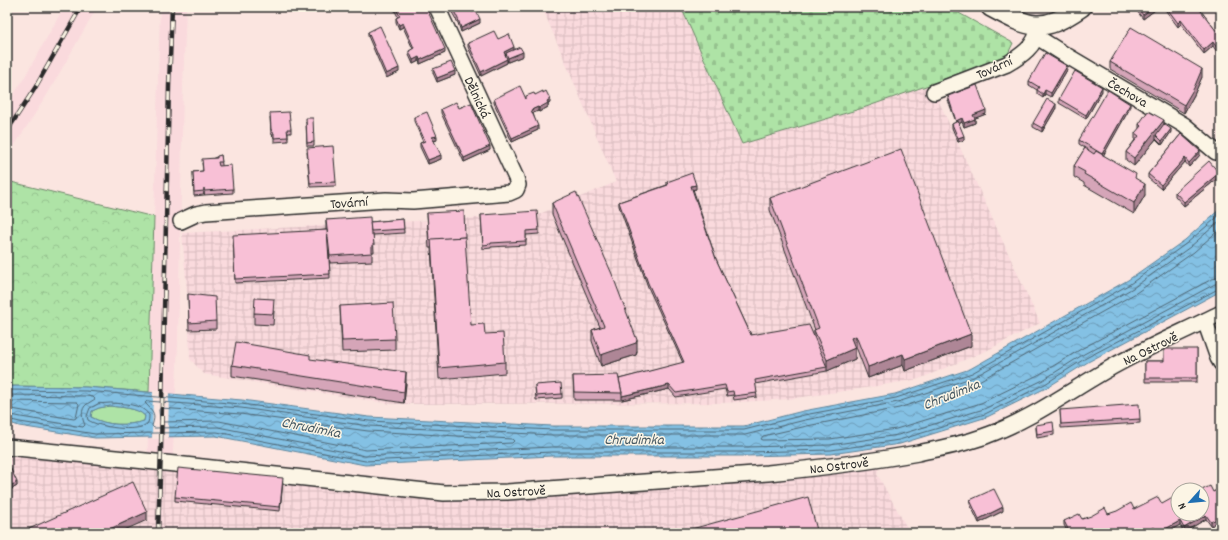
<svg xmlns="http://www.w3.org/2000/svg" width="1228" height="540" font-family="Dekko,sans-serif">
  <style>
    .built { fill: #fadadd }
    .industrial { fill: url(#industrial-grid) }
    .grass { fill: #aee3a6; stroke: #6c8768 }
    .forest { fill: url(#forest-crowns); stroke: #6c8768 }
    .cemetery { fill: url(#cemetery-stones); stroke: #6c8768 }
    .water { fill: url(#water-waves); stroke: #60859a; fill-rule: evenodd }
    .pier { fill: #fbe5e0 }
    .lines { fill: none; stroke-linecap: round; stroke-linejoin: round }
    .shore { stroke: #4f6775; stroke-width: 1 }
    .minor-casing { stroke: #2b2b2b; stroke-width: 18 }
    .tertiary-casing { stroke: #2b2b2b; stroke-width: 22 }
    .minor { stroke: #fcf5e5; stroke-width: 15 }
    .tertiary { stroke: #fcf5e5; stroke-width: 19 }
    .rail-casing { stroke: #2b2b2b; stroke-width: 4.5 }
    .rail { stroke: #fcf5e5; stroke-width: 3; stroke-dasharray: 9; stroke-linecap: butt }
    .wall { fill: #d5a5b8; stroke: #2b2b2b }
    .shaded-wall { fill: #ae8696; stroke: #2b2b2b }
    .building { fill: #f8c0d6; stroke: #2b2b2b }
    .labels { text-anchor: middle; stroke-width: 3; stroke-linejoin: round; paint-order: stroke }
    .street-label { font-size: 14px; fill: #2b2b2b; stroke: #fcf5e5 }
    .water-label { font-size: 15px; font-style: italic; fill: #465862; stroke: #fcf5e5 }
  </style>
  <defs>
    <pattern id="industrial-grid" width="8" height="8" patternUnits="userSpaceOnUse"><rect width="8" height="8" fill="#fadadd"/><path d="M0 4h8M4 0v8" fill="none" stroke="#d6bbbe"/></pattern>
    <pattern id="forest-crowns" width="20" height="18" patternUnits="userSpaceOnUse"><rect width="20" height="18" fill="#aee3a6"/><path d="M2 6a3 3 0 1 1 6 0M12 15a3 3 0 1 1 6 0" fill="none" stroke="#96c38f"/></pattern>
    <pattern id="cemetery-stones" width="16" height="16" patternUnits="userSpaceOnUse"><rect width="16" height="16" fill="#aee3a6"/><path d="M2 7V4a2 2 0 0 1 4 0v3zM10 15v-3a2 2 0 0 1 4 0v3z" fill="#96c38f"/></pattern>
    <pattern id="water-waves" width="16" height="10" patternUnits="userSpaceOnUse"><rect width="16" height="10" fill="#84c1e4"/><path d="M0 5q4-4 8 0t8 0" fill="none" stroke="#6c9db9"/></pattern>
  </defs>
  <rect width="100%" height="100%" fill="#fbe5e0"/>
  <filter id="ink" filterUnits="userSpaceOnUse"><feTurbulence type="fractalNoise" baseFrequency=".025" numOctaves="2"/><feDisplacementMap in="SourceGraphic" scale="8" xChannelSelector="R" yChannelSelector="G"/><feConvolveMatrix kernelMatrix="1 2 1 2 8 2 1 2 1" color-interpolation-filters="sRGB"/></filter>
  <g filter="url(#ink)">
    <g class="built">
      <path d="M64 7H97L47 95 7 157V105L23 80Z"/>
      <path d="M160 7H186L183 87 178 344 172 472 147 469Z"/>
    </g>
    <g class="industrial">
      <path d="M542 7H681L742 144 863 108 931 84 1040 323 988 350 919 379 865 388 789 399 722 403 392 404 204 374 190 359 188 302 182 233 537 215 616 182Z"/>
      <path d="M7 456 283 482 460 502 783 479 879 467 877 474 910 533H7Z"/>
    </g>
    <path class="grass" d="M110 406C122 408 136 407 145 416L144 421C127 426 107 426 91 417L92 411 99 408Z"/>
    <path class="forest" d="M7 181 154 217 149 392 86 387 7 386Z"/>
    <path class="cemetery" d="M681 7H948L1013 43 1006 58 863 108 742 144Z"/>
    <path class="water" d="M1221 208V291L1088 362 1048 387 987 417 900 444 831 454 746 456H552L365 465 216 436 95 438 19 426 7 422V386L86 387 242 400 369 417 553 426H744L803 411 895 394 970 369 1128 280 1185 240ZM110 406C122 408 136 407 145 416L144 421C127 426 107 426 91 417L92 411 99 408Z"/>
    <path class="pier" d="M153 390 169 392 168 439H152Z"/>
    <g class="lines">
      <g class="shore">
        <path d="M1221 220 1190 247 1133 288 974 377 898 402 805 420 745 435H553L369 426 241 408 147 401 145 403C154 412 156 414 152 426L154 428 218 427 365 456 552 447H746L830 445 898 435 984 409 1043 380 1084 354 1215 284 1221 283"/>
        <path d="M1221 228 1194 252 1136 293 977 382 899 408 807 426 763 436 761 439 763 440 830 439 896 429 981 403 1040 374 1081 349 1212 279 1221 277"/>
        <path d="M7 390 86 391 241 404 369 421 553 430H744L804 415 896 398 972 373 1130 284 1187 243 1221 214"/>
        <path d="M7 395 86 396 93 397 95 399C92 401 90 402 87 404 80 409 82 419 85 425L83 427 21 417 7 414"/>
        <path d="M7 401 77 402 79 404 76 418 74 419 23 411 7 408"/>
        <path d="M111 403C123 404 141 403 149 415 149 417 149 422 147 424 137 433 98 427 88 420L87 416 90 408 98 404Z"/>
        <path d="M161 408 240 414 368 431 512 439 514 441 512 443 366 450 219 421 162 422 160 420 159 410Z"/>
        <path d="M7 419 20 422 95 434 217 432 365 461 552 452H746L831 450 899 440 985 414 1045 384 1086 358 1218 289 1221 288"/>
      </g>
      <defs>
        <g id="minor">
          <path d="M1037 37 1064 54 1184 125 1216 152"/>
          <path d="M934 92 1007 64C1021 56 1036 46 1038 29"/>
          <path d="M181 221 196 214 206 212 386 200 413 201 509 193 516 190 518 185 516 178 437 7"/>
          <path d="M1205 321 1218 358 1221 363"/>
          <path d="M7 447 175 464 444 493 507 492 768 473C818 468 868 462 918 453 941 448 965 444 988 435 1032 419 1071 390 1112 367 1148 347 1185 331 1221 313"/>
        </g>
        <path id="tertiary" d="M991 7C1030 28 1042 34 1081 7"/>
      </defs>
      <use href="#minor" class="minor-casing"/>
      <use href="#tertiary" class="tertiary-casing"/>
      <use href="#minor" class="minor"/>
      <use href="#tertiary" class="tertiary"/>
      <defs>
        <g id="rail">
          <path d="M7 131 35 88 81 7"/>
          <path d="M158 533 161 449 169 86 172 7"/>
        </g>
      </defs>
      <use href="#rail" class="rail-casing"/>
      <use href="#rail" class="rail"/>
    </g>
    <g class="wall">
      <path d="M395 7 445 53 420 64 419 61 413 64 409 55V51L413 49 403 27 399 29 396 22V18L398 17 395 11Z"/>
      <path d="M449 7H477V9L472 12 480 23 461 32 458 23Z"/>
      <path d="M1134 7H1159L1143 19Z"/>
      <path d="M1163 7H1198L1220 36 1221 35V58L1213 46 1204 54 1181 24 1178 27Z"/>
      <path d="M368 32 399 72 386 78 368 36Z"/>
      <path d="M498 39 514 49 523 56 508 62 507 60V63L481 76 468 47V43Z"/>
      <path d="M1110 62 1202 77 1194 95 1184 113 1110 69Z"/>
      <path d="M433 69 455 75 437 82 433 73Z"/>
      <path d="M1067 70 1051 97 1045 94 1043 98 1037 94V90L1029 85V81Z"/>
      <path d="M1102 91 1086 119 1059 103V99Z"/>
      <path d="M535 95 550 103 548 104V107L539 112 538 111 533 113 538 130 512 142 494 103V99H526Z"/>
      <path d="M948 96 986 114 975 118V123L964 127 962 122 959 124 964 140 958 142 952 128V124L956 122 948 100Z"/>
      <path d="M459 108 490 150 464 162 441 113V109Z"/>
      <path d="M1056 108 1042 132 1033 127V123Z"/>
      <path d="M1130 108 1103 155 1136 179 1145 195 1134 214 1084 185V183L1074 177V166L1085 148 1079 144V140Z"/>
      <path d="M270 117 291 129V133H288V141L274 142V137H273L272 134H271Z"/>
      <path d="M414 117 437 140 434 141 441 159 428 164 420 147V143L423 142 414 121Z"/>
      <path d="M306 122 314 142V146H307Z"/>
      <path d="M1139 124H1164L1171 132 1162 145 1156 139 1134 166 1126 160V152L1135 140V133L1139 129Z"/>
      <path d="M1181 134 1200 155 1189 167 1185 162 1161 189 1148 178V174Z"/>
      <path d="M307 152 336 182V186L310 187Z"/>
      <path d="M221 155 222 165 233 189V193L204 195V192V195L194 196 193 172 203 171 202 163Z"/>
      <path d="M1219 177 1184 206 1175 196V192Z"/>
      <path d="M667 182 696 189H693L716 259 751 335 814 337V330H815L770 210V198L971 346 905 371 903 365 868 378 856 347H855V359L827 371 755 384 757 397 734 400 733 395 727 396 725 389 676 397 669 389 622 400H574L573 376 619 379 683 363 648 287 619 206V202L667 185Z"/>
      <path d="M552 203 637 351 636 355 601 366 592 341V330L600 327 552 214Z"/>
      <path d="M427 213 471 325 485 334 505 362V373L439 379 431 248H429Z"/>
      <path d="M481 215 539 230V234L526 235V245L491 247V248L483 249Z"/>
      <path d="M403 219 404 233 373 235 374 252H372V261L330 263 329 253 330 278 235 283 233 239 326 230V220L370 222Z"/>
      <path d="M188 294 216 321V329L189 330Z"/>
      <path d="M340 306 395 339V350L342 352Z"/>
      <path d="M274 311 273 325 254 324V313Z"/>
      <path d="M1221 337V345L1219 343V339Z"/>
      <path d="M1197 349V382H1145V361H1164Z"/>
      <path d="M232 365 406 383 404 403 232 376Z"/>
      <path d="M535 385 562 394V398L536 400Z"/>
      <path d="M1221 405V417L1218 410V406Z"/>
      <path d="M1060 410 1140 419V423L1061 428Z"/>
      <path d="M1036 425 1054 431V435L1037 438 1036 429Z"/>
      <path d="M7 461 17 486 12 489 8 480Z"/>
      <path d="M283 482 280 511 175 501V497Z"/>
      <path d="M1221 488V520L1211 526 1206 519 1184 532 1180 525 1165 533H1155L1154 531 1149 533H1068L1064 525V521L1082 519 1162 504 1178 514 1213 492Z"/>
      <path d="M970 500 1003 511 979 523 970 504Z"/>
    </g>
    <g class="shaded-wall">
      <path d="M474 7H477V9L471 12V8Z"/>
      <path d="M1153 7H1159L1143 19V15Z"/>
      <path d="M480 19V23L461 32V28Z"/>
      <path d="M1181 20V24L1178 27V23Z"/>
      <path d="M403 23V27L399 29V25Z"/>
      <path d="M1213 42V46L1204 54V50Z"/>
      <path d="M514 47V51L504 55V52Z"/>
      <path d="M445 49V53L420 64V60Z"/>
      <path d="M523 52V56L508 62V58Z"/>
      <path d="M419 57V61L413 64V60Z"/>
      <path d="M507 59V63L481 76V72Z"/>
      <path d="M1067 66V70L1051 97V93Z"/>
      <path d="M399 68V72L386 78V74Z"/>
      <path d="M1202 69V77L1194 95 1184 113V105Z"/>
      <path d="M455 71V75L437 82V78Z"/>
      <path d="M1102 87V91L1086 119V115Z"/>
      <path d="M1045 90V94L1043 98V94Z"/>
      <path d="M550 99V103L548 104V107L539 112V108L547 101Z"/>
      <path d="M1056 104V108L1042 132V128Z"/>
      <path d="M1130 104V108L1102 158V154Z"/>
      <path d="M538 107V111L531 114V110Z"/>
      <path d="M986 110V114L973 119V115Z"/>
      <path d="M962 118V122L956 125V121Z"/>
      <path d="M975 119V123L964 127V123Z"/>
      <path d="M1164 120V128L1156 135V139L1134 166V158Z"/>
      <path d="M538 126V130L512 142V138Z"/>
      <path d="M1171 129V132L1162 145V141Z"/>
      <path d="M437 136V140L432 141V137Z"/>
      <path d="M964 136V140L958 142V138Z"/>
      <path d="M490 146V150L464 162V158Z"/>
      <path d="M1200 151V155L1189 167V163Z"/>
      <path d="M441 155V159L428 164V160Z"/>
      <path d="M1185 158V162L1161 189V185Z"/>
      <path d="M1219 173V177L1184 206V202Z"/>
      <path d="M1145 184V195L1134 214V203Z"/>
      <path d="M696 185V189L691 190V186Z"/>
      <path d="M971 334V346L905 371V359Z"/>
      <path d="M856 336V347L851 349V338Z"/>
      <path d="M637 340V351L636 355 601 366V355Z"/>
      <path d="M855 348V359L827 371V360Z"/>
      <path d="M903 354V365L868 378V367Z"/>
      <path d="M406 372V383L404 403V392Z"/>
      <path d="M669 385V389L622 400V396Z"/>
      <path d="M17 482V486L12 489V485Z"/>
      <path d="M1003 507V511L979 523V519Z"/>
      <path d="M147 512V520L118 533H101Z"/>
      <path d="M1206 515V519L1184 532V528Z"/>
      <path d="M1221 516V520L1211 526V522Z"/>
      <path d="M1180 521V525L1165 533H1158Z"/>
      <path d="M1154 527V531L1149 533H1142Z"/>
      <path d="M817 530V533H808Z"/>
    </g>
    <g class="building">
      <path d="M395 7H426L445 49 420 60 419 57 413 60 409 51 414 48 403 23 399 25 396 18 400 16Z"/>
      <path d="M452 7H474L471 8 472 12 476 11 480 19 461 28 458 19Z"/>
      <path d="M1137 7H1153L1143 15Z"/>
      <path d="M1166 7H1198L1220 36 1221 35V54L1213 42 1204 50 1181 20 1178 23Z"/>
      <path d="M380 26 399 68 386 74 368 32Z"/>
      <path d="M1131 27 1202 69 1194 88 1184 105 1110 62Z"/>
      <path d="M494 31 498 39 509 34 514 47 504 52 507 59 481 72 468 43Z"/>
      <path d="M520 47 523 52 508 58 506 53Z"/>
      <path d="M1045 53 1067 66 1051 93 1045 90 1043 94 1037 90 1039 87 1029 81Z"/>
      <path d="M451 62 455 71 437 78 433 69Z"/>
      <path d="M1075 71 1102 87 1086 115 1059 99Z"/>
      <path d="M977 85 986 110 973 115 975 119 964 123 962 118 956 121 948 96Z"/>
      <path d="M520 86 526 99V96L534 93 535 95 543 91V93L546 91 550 99 547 101 548 103 539 108 538 107 531 110 538 126 512 138 494 99Z"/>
      <path d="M1108 90 1130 104 1102 154 1079 140Z"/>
      <path d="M1047 99 1056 104 1042 128 1033 123Z"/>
      <path d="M456 102 459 108 471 103 490 146 464 158 441 109Z"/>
      <path d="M1148 111 1164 120 1134 158 1126 152 1139 136 1135 133 1141 126 1139 124Z"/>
      <path d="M289 112 291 129H287L288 137 274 138V133H273L272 130H271L270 113Z"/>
      <path d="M427 112 437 136 432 137 441 155 428 160 420 143 425 141 414 117Z"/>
      <path d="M306 118H313L314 142 307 143Z"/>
      <path d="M958 121 964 136 958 138 952 124Z"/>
      <path d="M1164 124 1171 129 1162 141 1156 135Z"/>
      <path d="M1181 134 1200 151 1189 163 1185 158 1161 185 1148 174Z"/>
      <path d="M333 146 336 182 310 183 307 148Z"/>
      <path d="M1085 148 1094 154 1096 151 1136 174 1135 178 1145 184 1134 203 1084 174 1085 172 1074 166Z"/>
      <path d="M901 149 971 334 905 359 903 354 868 367 856 336 851 338 855 348 827 360 814 330 819 328 770 198Z"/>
      <path d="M221 155 222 162H218L219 166 231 165 233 189 204 191V188V191L194 192 193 172 203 171 202 159 217 158V156Z"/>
      <path d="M1209 161 1219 173 1184 202 1175 192Z"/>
      <path d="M692 173 696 185 691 186 716 259 751 335 809 325 827 367 755 380 757 393 734 396 733 391 727 392 725 385 676 393 669 385 622 396V393L619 379 684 362 648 283 619 202 668 185 667 182Z"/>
      <path d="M576 192 612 274 637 340 636 343 601 355 592 330 604 326 552 203Z"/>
      <path d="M464 211 465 237 429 240 427 213Z"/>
      <path d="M537 211 539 230 526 231V241L491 243V244L483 245 481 215Z"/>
      <path d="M370 217 371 234H373L374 245H372V253L330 256 326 220Z"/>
      <path d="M403 219 404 229 371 231 370 222Z"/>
      <path d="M327 230 330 274 235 279 233 235Z"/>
      <path d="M465 237 471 325 484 324 485 334 503 333 505 362 439 368 431 239Z"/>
      <path d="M188 294 215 297 216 321 189 323Z"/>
      <path d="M255 298 274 299 273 314 254 313Z"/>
      <path d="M393 303 395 339 342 341 340 306Z"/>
      <path d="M236 342 310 355V359L406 372 404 392 232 365Z"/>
      <path d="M1164 349H1197V378H1145V361H1164Z"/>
      <path d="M618 375 622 393 574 392 573 376Z"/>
      <path d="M561 383 562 394 536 396 535 385Z"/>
      <path d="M1139 404 1140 419 1061 424 1060 410Z"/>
      <path d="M1221 405V413L1218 406Z"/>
      <path d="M1053 422 1054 431 1037 434 1036 425Z"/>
      <path d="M7 461 17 482 12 485 8 476H7Z"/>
      <path d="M178 468 283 478 280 507 175 497Z"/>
      <path d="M133 482 147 512 101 533H20Z"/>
      <path d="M1210 486 1213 492 1221 488V516L1211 522 1206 515 1184 528 1180 521 1158 533H1157L1154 527 1142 533H1128L1127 532 1125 533H1070L1064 521 1079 514 1082 519 1091 516 1105 508 1108 514 1117 511 1131 503 1134 509 1158 497 1162 504 1178 495V514H1202V490Z"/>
      <path d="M994 489 1003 507 979 519 970 500Z"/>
      <path d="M808 497 817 530 808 533H677Z"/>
      <path d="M401 531 402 533H395Z"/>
    </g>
  </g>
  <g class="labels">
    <g class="street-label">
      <text transform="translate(994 67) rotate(-24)" y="5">Tovární</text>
      <text transform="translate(1128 92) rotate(30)" y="5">Čechova</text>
      <text transform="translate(478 97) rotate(65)" y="5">Dělnická</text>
      <text transform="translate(349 202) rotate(-4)" y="5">Tovární</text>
      <text transform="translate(1150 348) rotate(-26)" y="5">Na Ostrově</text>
      <text transform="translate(839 465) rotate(-7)" y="5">Na Ostrově</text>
      <text transform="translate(516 491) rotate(-3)" y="5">Na Ostrově</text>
    </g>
    <g class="water-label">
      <text transform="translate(951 394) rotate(-22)" y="5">Chrudimka</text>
      <text transform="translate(311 427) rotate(11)" y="5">Chrudimka</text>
      <text x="634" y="444">Chrudimka</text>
    </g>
  </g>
  <rect width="1228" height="540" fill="none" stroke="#fcf5e5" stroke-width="24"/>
  <rect x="12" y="12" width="1204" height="516" fill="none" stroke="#2b2b2b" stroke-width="1.5" filter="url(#ink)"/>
  <g transform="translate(1190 502) rotate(243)"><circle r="19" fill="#fcf5e5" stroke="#a8a49b"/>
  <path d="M0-3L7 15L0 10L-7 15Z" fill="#1f6fb2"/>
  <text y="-6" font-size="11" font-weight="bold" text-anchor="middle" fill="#2b2b2b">N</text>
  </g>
</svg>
